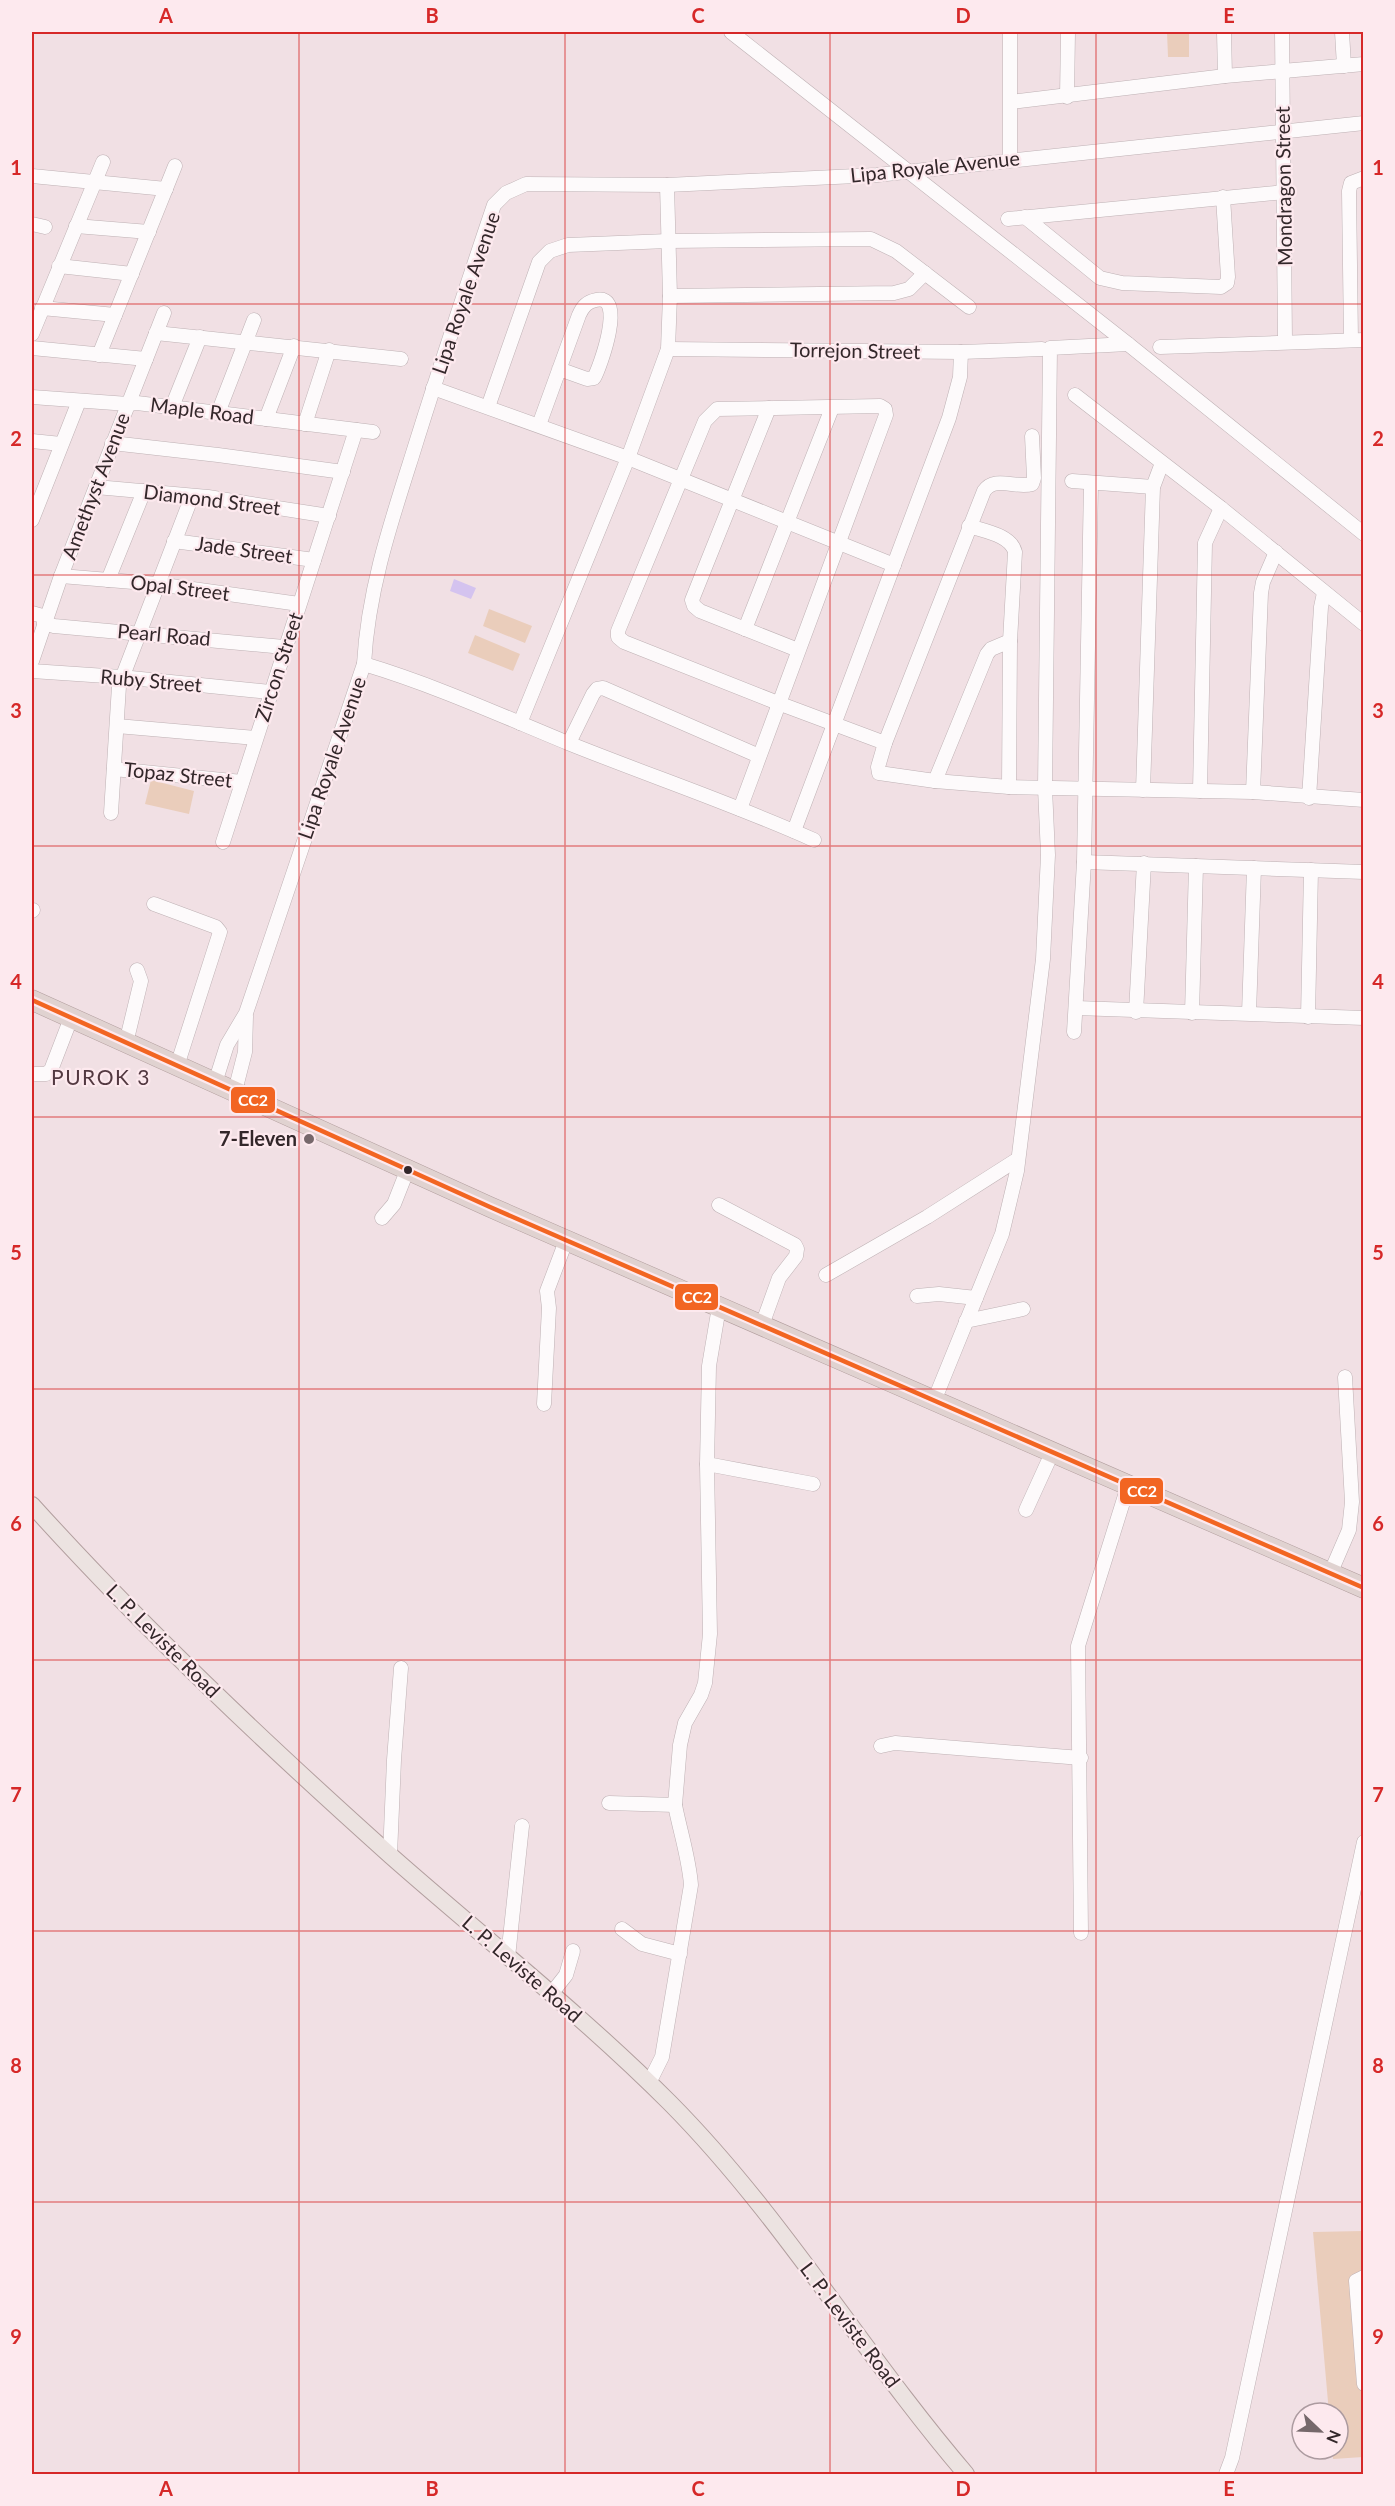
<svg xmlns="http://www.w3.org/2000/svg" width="1395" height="2506" font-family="Lato,sans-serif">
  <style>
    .green { fill: #eacdbb }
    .water { fill: #d4c3ef }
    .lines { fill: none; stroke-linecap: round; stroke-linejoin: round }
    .minor-casing { stroke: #beb1b4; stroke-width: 15 }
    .major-casing { stroke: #b29e9e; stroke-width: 18 }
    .highway-casing { stroke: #b29e9e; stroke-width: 21 }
    .minor { stroke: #fdfafb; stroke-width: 14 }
    .major { stroke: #ece3e1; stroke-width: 16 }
    .highway { stroke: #e0d2d0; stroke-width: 20 }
    .bus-1-casing { stroke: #fde9ee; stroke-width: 9 }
    .bus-1 { stroke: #f26522; stroke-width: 4.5 }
    .grid { fill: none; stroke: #d62828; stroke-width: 1.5; stroke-opacity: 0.55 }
    .poi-dot { fill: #76686b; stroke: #fde9ee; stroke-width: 2 }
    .bus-dot { fill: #33272a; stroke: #fde9ee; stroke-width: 2 }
    .labels { text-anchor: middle; stroke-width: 4.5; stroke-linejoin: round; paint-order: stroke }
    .street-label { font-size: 20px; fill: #33272a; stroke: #fde9ee }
    .poi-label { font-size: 20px; font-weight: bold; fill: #33272a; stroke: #fde9ee; text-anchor: end }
    .neighbourhood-label { font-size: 21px; letter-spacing: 1.5px; fill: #533941; stroke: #fde9ee }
    .line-badge { stroke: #fde9ee; stroke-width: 2 }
    .badge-label { font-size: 16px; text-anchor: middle; font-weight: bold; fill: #fff }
    .neatline { fill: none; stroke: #d62828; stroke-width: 2 }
    .grid-label { font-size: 20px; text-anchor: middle; font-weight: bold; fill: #d62828 }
  </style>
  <rect width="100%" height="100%" fill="#f1e0e4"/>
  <g class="green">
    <path d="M1167 32H1189V57H1168Z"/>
    <path d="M489 609 532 626 525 643 483 626Z"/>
    <path d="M475 635 520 654 513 671 468 653Z"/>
    <path d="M151 780 194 791 189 814 145 804Z"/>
    <path d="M1363 2231V2457L1333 2459 1332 2449H1338V2413H1329L1313 2232Z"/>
  </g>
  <path class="water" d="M454 579 476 588 471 599 450 591Z"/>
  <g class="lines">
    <defs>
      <g id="minor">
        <path d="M731 32 1128 344 1364 534"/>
        <path d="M1010 32V159"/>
        <path d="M1224 32 1225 76"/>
        <path d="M1282 32 1285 341"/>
        <path d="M1342 32 1344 66"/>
        <path d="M1067 97 1068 32"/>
        <path d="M1011 102 1225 76 1364 64"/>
        <path d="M32 176 166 189"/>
        <path d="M1025 217 1100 278 1122 283 1221 287 1227 283 1228 277 1223 197"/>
        <path d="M1008 219 1285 192"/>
        <path d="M32 224 45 227"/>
        <path d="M76 226 149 232"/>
        <path d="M59 266 132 274"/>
        <path d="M670 296 894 293 909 289 925 273"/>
        <path d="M42 308 115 315"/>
        <path d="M156 333 401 359"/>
        <path d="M32 334 103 162"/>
        <path d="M1351 340 1349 191 1351 183 1364 178"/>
        <path d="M1160 347 1364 340"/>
        <path d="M32 348 146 359"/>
        <path d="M668 349 961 352 1042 349"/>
        <path d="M99 355 175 166"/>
        <path d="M433 388 628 458 894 565"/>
        <path d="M1075 395 1221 508 1364 624"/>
        <path d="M32 397 128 404 137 403 373 432"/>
        <path d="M172 407 200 337"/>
        <path d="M488 407 539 262 550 251 568 245 668 241 871 239 896 251 969 307"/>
        <path d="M769 408 692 600 694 606 700 611 798 650"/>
        <path d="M218 413 254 320"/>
        <path d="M266 419 294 346"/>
        <path d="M305 424 329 350"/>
        <path d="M539 425 579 315C583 306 587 302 596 300 627 293 600 367 594 378L587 379 559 369"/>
        <path d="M1032 436 1034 478 1032 484C1016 489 995 475 984 491L885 743 878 767 879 773 935 781 1009 787 1253 792 1364 800"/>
        <path d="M32 441 61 444"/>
        <path d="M112 443 218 455 343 472"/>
        <path d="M1072 481 1153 487"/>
        <path d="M96 487 208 497 329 516"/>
        <path d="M32 520 79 401"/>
        <path d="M969 526C984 531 1011 535 1015 552L1010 641 1009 787"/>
        <path d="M174 541 314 560"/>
        <path d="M61 576 157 584 299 604"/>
        <path d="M108 580 144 491"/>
        <path d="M32 613 46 617"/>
        <path d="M44 623 54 626 284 647"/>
        <path d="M745 629 832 408"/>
        <path d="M32 661 61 576 164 313"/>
        <path d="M364 664C434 685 500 715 568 743 650 776 734 804 814 840"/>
        <path d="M32 671 121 677 270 692"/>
        <path d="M520 723 628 458 668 349 670 296 667 185"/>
        <path d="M117 726 256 738"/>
        <path d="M569 743 593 694 597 689 603 688 759 756"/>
        <path d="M114 769 242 782"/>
        <path d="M935 781 987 654 991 649 1010 641"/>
        <path d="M1143 790 1153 487 1162 463"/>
        <path d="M1200 791 1205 543 1221 508"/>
        <path d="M1253 792 1261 593 1263 582 1276 552"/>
        <path d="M1309 798 1321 607 1324 593"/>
        <path d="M740 809 886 415 885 409 880 406 717 409 705 421 618 631V637L624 642 778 703 885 743"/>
        <path d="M111 813 119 686 192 496"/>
        <path d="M794 831 949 418 960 377 961 352"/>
        <path d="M223 842 356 430"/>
        <path d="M1084 862 1364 872"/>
        <path d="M154 904 216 927 220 932 177 1066"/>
        <path d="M32 911 33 910"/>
        <path d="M1076 1008 1364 1018"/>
        <path d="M1136 1012 1144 863"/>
        <path d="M1192 1013 1196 866"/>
        <path d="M1249 1013 1254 868"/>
        <path d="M1308 1017 1311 870"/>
        <path d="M1074 1032 1084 862 1091 483"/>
        <path d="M126 1043 141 981 137 970"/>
        <path d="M35 1074H46L51 1070 71 1018"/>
        <path d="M215 1083 227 1045 246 1013 364 664C368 591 390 525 412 456 438 372 466 288 494 205L506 193 526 184 667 185 877 175 1364 123"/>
        <path d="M235 1091 245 1052 246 1016"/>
        <path d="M719 1205 795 1245 797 1249 796 1256 779 1278 762 1325"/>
        <path d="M382 1218 394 1204 407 1171"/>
        <path d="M826 1275 927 1217 1018 1159"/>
        <path d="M917 1296 939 1294 976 1298"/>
        <path d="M719 1307 709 1366 707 1464 813 1484"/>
        <path d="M966 1321 1023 1309"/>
        <path d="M934 1401 1002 1234 1017 1171 1043 959 1048 855 1045 788 1050 348 1128 344"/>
        <path d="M544 1404 549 1308 547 1291 566 1241"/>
        <path d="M1026 1510 1052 1453"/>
        <path d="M1330 1574 1349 1530 1352 1502 1345 1377"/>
        <path d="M881 1746 895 1743 1081 1758"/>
        <path d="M609 1803 675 1805 680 1745 685 1723 701 1695 705 1683 710 1634 707 1464"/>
        <path d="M390 1855 394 1760 401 1668"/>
        <path d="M622 1929 642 1944 680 1954"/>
        <path d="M1081 1933 1078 1646 1128 1486"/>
        <path d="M508 1957 522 1826"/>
        <path d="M551 1994 566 1975 573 1951"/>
        <path d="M649 2083 662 2057 691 1885C689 1858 680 1831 675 1805"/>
        <path d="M1364 2277 1356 2281 1364 2384"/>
        <path d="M1226 2474 1232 2458 1364 1842"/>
      </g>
      <path id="major" d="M32 1505C144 1629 266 1744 391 1856 484 1938 582 2015 670 2103 782 2216 863 2354 966 2474"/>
      <path id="highway" d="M32 1000 490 1207 1364 1588"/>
    </defs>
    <use href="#minor" class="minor-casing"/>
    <use href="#major" class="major-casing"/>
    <use href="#highway" class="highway-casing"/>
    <use href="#minor" class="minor"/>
    <use href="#major" class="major"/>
    <use href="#highway" class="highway"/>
    <defs>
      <path id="bus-1" d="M32 1000 490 1207 1364 1588"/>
    </defs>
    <use href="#bus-1" class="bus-1-casing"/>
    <use href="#bus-1" class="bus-1"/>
  </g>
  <path class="grid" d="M299 32V2474M565 32V2474M830 32V2474M1096 32V2474M32 304H1364M32 575H1364M32 846H1364M32 1117H1364M32 1389H1364M32 1660H1364M32 1931H1364M32 2202H1364"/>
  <circle class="poi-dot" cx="309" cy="1139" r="6"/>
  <circle class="bus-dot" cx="408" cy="1170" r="5"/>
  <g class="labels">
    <g class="street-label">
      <text transform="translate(935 167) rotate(-6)" y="7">Lipa Royale Avenue</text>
      <text transform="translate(1284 186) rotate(-91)" y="7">Mondragon Street</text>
      <text transform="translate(466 293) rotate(-71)" y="7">Lipa Royale Avenue</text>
      <text transform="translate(855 351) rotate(1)" y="7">Torrejon Street</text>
      <text transform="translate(202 411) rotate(7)" y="7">Maple Road</text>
      <text transform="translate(96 486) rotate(-69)" y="7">Amethyst Avenue</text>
      <text transform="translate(212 500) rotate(7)" y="7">Diamond Street</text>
      <text transform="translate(244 550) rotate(8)" y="7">Jade Street</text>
      <text transform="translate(180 588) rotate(7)" y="7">Opal Street</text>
      <text transform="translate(164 635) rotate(5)" y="7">Pearl Road</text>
      <text transform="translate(279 667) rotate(-72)" y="7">Zircon Street</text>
      <text transform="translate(151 681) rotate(5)" y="7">Ruby Street</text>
      <text transform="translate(332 758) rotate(-71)" y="7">Lipa Royale Avenue</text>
      <text transform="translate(178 775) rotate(6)" y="7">Topaz Street</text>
      <text transform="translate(163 1641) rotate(45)" y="7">L. P. Leviste Road</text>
      <text transform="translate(522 1969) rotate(41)" y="7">L. P. Leviste Road</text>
      <text transform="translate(850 2325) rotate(53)" y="7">L. P. Leviste Road</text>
    </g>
    <g class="poi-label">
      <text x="297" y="1146">7-Eleven</text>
    </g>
    <g class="neighbourhood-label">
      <text x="101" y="1085">PUROK 3</text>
    </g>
  </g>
  <g class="line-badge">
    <rect x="230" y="1086" width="46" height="28" rx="6" fill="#f26522"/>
    <rect x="674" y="1283" width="45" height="28" rx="6" fill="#f26522"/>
    <rect x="1119" y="1477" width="45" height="28" rx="6" fill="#f26522"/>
  </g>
  <g class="badge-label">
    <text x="253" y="1106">CC2</text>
    <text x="697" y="1303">CC2</text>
    <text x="1142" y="1497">CC2</text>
  </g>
  <rect width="1395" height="2506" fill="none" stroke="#fde9ee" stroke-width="66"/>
  <g transform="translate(1320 2431) rotate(113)"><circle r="28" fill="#fde9ee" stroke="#ac9ba0" stroke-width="1.5"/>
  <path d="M0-4.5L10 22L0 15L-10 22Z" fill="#76686b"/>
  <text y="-9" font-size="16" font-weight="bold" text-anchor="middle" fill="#33272a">N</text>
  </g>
  <rect x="33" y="33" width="1329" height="2440" class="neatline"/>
  <g class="grid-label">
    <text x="166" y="23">A</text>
    <text x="432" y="23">B</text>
    <text x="698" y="23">C</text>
    <text x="963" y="23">D</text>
    <text x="1229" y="23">E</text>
    <text x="16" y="175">1</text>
    <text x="1378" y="175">1</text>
    <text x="16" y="446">2</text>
    <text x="1378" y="446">2</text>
    <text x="16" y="718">3</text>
    <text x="1378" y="718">3</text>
    <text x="16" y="989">4</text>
    <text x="1378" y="989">4</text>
    <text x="16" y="1260">5</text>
    <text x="1378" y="1260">5</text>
    <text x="16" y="1531">6</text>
    <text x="1378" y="1531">6</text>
    <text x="16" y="1802">7</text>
    <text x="1378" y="1802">7</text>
    <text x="16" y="2073">8</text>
    <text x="1378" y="2073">8</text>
    <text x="16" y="2344">9</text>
    <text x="1378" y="2344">9</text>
    <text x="166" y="2496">A</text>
    <text x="432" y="2496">B</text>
    <text x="698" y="2496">C</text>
    <text x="963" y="2496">D</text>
    <text x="1229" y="2496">E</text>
  </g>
</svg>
